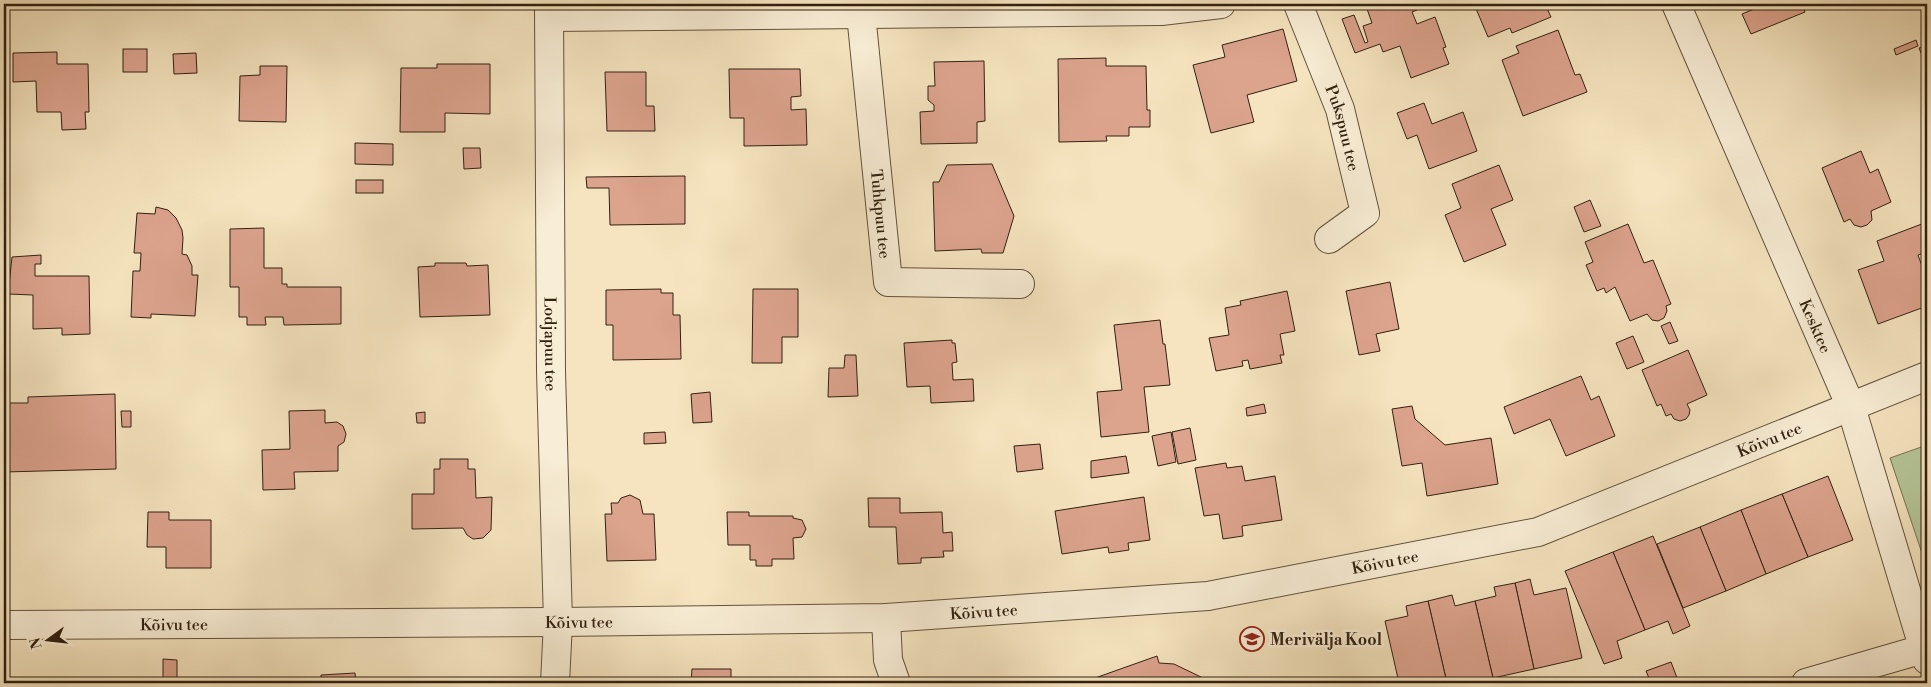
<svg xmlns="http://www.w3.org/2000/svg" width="1931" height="687" font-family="'Libre Bodoni',serif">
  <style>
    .garden { fill: #b5c597; stroke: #737354 }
    .building { fill: #dca38d; stroke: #312110 }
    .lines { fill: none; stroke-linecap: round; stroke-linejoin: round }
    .minor-casing { stroke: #62523c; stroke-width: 30 }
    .minor { stroke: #f8edd5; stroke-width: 28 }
    .labels { text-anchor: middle; stroke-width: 5; stroke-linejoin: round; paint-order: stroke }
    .street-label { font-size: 16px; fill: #312110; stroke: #f8edd5 }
    .poi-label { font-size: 16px; font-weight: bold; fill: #312110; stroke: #f8edd5; text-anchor: start }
  </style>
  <rect width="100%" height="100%" fill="#f5e4bf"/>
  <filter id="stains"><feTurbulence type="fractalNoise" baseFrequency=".004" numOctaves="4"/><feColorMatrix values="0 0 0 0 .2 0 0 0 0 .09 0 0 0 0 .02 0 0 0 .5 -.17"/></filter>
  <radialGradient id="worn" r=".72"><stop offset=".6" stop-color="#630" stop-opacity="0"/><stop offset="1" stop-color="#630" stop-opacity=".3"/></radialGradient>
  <path class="garden" d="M1927 445V568L1890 458Z"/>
  <g class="building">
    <path d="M1371 4H1415L1417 10 1412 12 1417 24 1435 17 1446 47 1443 48 1449 64 1411 78 1400 46 1383 52 1380 44 1355 53 1342 19 1354 15 1365 43 1368 42 1363 26 1372 23 1366 6Z"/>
    <path d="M1474 4H1545L1551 17 1512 33 1510 28 1488 37Z"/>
    <path d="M1758 4H1802L1805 12 1751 34 1742 14 1759 7Z"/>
    <path d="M1283 29 1297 81 1247 95 1254 122 1211 133 1193 65 1225 57 1222 45Z"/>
    <path d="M1558 30 1575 75 1580 74 1587 92 1523 116 1502 60 1519 53 1516 46Z"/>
    <path d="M1916 40 1918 46 1896 55 1894 49Z"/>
    <path d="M1927 45V68L1919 48Z"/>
    <rect x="123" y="49" width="24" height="23"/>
    <path d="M57 52V64H88L89 112H85L86 129 62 130 61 112H37L36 81 13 82V53Z"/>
    <path d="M196 53 197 73 174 74 173 54Z"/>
    <path d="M1106 58V66H1146L1147 110H1150V127H1129V136H1106L1107 141 1059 142 1058 59Z"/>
    <path d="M984 61 985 121 977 122V143L921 144 920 112 934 111V105L928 100V86H935L934 62Z"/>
    <path d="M437 64H490V114L445 113V132H400L401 68H437Z"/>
    <path d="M260 66H287L286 122 239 121 240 76 260 75Z"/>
    <path d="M729 69H800L801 96 791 97V110L806 109 807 145 744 146V118H730Z"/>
    <path d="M605 72H646V106H654L655 131H607Z"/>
    <path d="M1424 103 1432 124 1463 112 1477 151 1429 169 1417 135 1407 139 1397 113Z"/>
    <path d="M355 143 393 144V165L355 164Z"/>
    <path d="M463 148H480L481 168 464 169Z"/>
    <path d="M1861 151 1870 173 1878 169 1891 202 1871 211 1872 220 1867 225 1861 227 1854 225 1850 219 1844 222 1822 168Z"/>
    <path d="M992 164 1014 216 1003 253H982L981 249 935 251 933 182H939L947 165Z"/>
    <path d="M1499 165 1513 200 1491 209 1506 245 1464 262 1445 215 1461 208 1452 184Z"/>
    <path d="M685 176V224L610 225 609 188H587L586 177Z"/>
    <rect x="356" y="180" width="27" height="13"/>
    <path d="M1590 200 1601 226 1584 232 1574 207Z"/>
    <path d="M156 207 168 210 176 218 182 230 183 238 182 254 187 255 192 266V275H198L195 316 151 314V318L131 317 133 271H140L141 253H134L137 213 155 214Z"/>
    <path d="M1927 222V252L1918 255 1927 280V306L1878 324 1858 270 1884 261 1877 241Z"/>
    <path d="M1628 224 1644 263 1653 260 1671 304 1666 306 1667 311 1664 318 1658 321 1652 320 1647 314 1630 321 1615 287 1606 293 1604 288 1597 291 1586 265 1593 262 1585 242Z"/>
    <path d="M264 228V268H282V284H287V287H341V324L284 325 283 317H265L266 325H247V317H239V287H230V229Z"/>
    <path d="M41 255V264H35V276H89L90 334 62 335V328L33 329V295L8 294 12 257Z"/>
    <path d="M435 263H466L467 266 488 265 490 315 420 317 418 267 435 266Z"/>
    <path d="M1390 282 1399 329 1376 334 1380 351 1359 355 1346 291Z"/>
    <path d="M661 289V293H673V315H680L681 359 613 360V325H606V290Z"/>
    <path d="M753 289H798V337H782V363H752Z"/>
    <path d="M1287 291 1295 331 1280 334 1284 355H1280L1282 363 1250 369 1248 360 1242 361 1243 366 1216 371 1209 338 1229 335 1225 308 1241 305 1240 301Z"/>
    <path d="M1160 320 1163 344H1165L1170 385 1144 387 1149 432 1101 437 1097 392 1122 390 1114 325Z"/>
    <path d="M1670 322 1678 341 1669 344 1661 326Z"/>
    <path d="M1633 336 1644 362 1627 369 1616 343Z"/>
    <path d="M952 340V343H955L957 362 952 363 953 380 973 379 974 401 931 403 930 386 907 387 904 343Z"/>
    <path d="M1688 350 1707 395 1687 404 1690 410 1689 415 1686 419 1680 421 1674 419 1671 414 1666 416 1661 404 1657 406 1642 370Z"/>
    <path d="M845 355H856L858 396 828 397 829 368H844Z"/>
    <path d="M1581 376 1591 400 1599 396 1615 436 1566 456 1550 419 1514 434 1504 407Z"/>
    <path d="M710 392 712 422 693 423 691 394Z"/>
    <path d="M115 394 116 469 4 472V403H28V397Z"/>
    <path d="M1264 404 1266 413 1247 416 1246 408Z"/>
    <path d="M1412 406 1415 419 1445 445 1491 438 1498 484 1427 496 1422 463 1402 466 1392 409Z"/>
    <path d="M325 410V423L337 422 343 426 346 434 344 442 338 446V471L294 472 295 489 263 490 262 450 290 449 289 411Z"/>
    <path d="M121 411H131V427H122Z"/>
    <path d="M425 412V423H417L416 413Z"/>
    <path d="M1190 428 1196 460 1178 464 1172 432Z"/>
    <path d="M665 432 666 443 644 444V433Z"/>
    <path d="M1171 432 1176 462 1158 466 1152 436Z"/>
    <path d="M1040 444 1043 469 1017 472 1014 446Z"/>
    <path d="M1126 456 1129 473 1091 478V461Z"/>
    <path d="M440 459H468V469H475L476 498 492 497 491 530 483 538 473 539 467 535 463 528 412 529V494H434V469H440Z"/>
    <path d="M1226 463 1227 468 1242 466 1245 481 1275 476 1282 520 1242 526 1243 536 1223 539 1219 514 1204 516 1195 468Z"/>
    <path d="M1828 476 1853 540 1808 557 1782 494Z"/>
    <path d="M1782 494 1808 557 1766 574 1741 510Z"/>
    <path d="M630 495 640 500 643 514H654L656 560 607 561 605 514H612L611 503H618L621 498Z"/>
    <path d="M1144 497 1150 540 1128 543 1129 550 1109 553 1108 547 1062 554 1055 511Z"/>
    <path d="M868 498H900V513L942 512 943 533 952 532 953 551H943L944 557 921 558V563L898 564 896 527H869Z"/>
    <path d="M1741 510 1766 574 1726 591 1700 527Z"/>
    <path d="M148 512H169V520H211V568H166V547H147Z"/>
    <path d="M727 512H749V516H793V518L802 520 806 529 802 537 793 538 794 559H772V566H756V560H750V545H728Z"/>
    <path d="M1700 527 1726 591 1683 608 1657 544Z"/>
    <path d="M1653 536 1690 626 1673 634 1668 621 1645 630 1613 552Z"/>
    <path d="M1613 552 1645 630 1617 641 1622 658 1604 664 1565 571Z"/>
    <path d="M1530 579 1534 595 1566 588 1582 658 1534 669 1515 583Z"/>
    <path d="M1515 583 1534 669 1493 678 1475 601 1496 596 1494 587Z"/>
    <path d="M1452 595 1455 606 1475 601 1493 678 1470 683H1447L1428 601Z"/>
    <path d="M1428 601 1447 683H1399L1385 621 1408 616 1406 606Z"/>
    <path d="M1157 656 1159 663 1174 664 1203 678 1208 683H1081Z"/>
    <path d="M163 659 177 660V680H233V683H148V680L163 681Z"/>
    <path d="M1671 662 1679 683H1651L1646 671Z"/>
    <path d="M692 669H731V683H691Z"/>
    <path d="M355 673 356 683H321V675Z"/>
    <path d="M608 679 656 681V683H608Z"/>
  </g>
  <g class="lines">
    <defs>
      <g id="minor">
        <path id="s1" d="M549 4 551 371 558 622 555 683"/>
        <path id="s2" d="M860 4 888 282 1020 284"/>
        <path id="s3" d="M1298 4 1340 109 1365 213 1329 239"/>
        <path id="s4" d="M1676 4 1851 407 1927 660"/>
        <path d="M550 17 1161 11 1221 4"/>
        <path d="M886 618 888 660 896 683"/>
        <path id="s5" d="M4 625 558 622 886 618 1208 596 1538 532 1927 376"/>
        <path d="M1806 683 1923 649"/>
      </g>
    </defs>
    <use href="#minor" class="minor-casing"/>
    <use href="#minor" class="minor"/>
  </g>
  <defs>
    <symbol id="school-ring" viewBox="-11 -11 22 22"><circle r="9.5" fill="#f8edd5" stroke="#8f2418" stroke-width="1.5"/><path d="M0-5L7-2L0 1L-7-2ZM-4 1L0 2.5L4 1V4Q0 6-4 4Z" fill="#8f2418"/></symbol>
  </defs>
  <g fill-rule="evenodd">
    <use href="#school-ring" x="1238" y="625" width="28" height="28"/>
  </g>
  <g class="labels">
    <g class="street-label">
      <text dy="6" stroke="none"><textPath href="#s3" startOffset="132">Pukspuu tee</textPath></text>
      <text dy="6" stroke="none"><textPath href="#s2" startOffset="211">Tuhkpuu tee</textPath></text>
      <text dy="6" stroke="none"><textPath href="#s4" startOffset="351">Kesktee</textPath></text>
      <text dy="6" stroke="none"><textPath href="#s1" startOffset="340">Lodjapuu tee</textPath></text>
      <text dy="6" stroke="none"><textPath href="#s5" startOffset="1790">Kõivu tee</textPath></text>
      <text dy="6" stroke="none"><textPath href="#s5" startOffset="1385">Kõivu tee</textPath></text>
      <text dy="6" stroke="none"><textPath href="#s5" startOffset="980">Kõivu tee</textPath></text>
      <text dy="6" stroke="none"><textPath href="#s5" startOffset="575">Kõivu tee</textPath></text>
      <text dy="6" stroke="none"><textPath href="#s5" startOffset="170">Kõivu tee</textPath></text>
    </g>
    <g class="poi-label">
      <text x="1270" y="645">Merivälja Kool</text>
    </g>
  </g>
  <rect width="1931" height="687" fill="none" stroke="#f5e4bf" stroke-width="20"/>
  <rect x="5" y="5" width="1921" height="677" fill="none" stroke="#312110" stroke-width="2.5"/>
  <rect x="10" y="10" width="1911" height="667" fill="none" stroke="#312110"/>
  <g transform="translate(48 640) rotate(255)" stroke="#f8edd5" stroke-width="4" paint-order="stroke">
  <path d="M0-4L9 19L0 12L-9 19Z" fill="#312110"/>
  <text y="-8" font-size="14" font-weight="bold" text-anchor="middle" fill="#312110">N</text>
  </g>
  <rect width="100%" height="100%" filter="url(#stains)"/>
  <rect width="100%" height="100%" fill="url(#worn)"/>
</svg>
